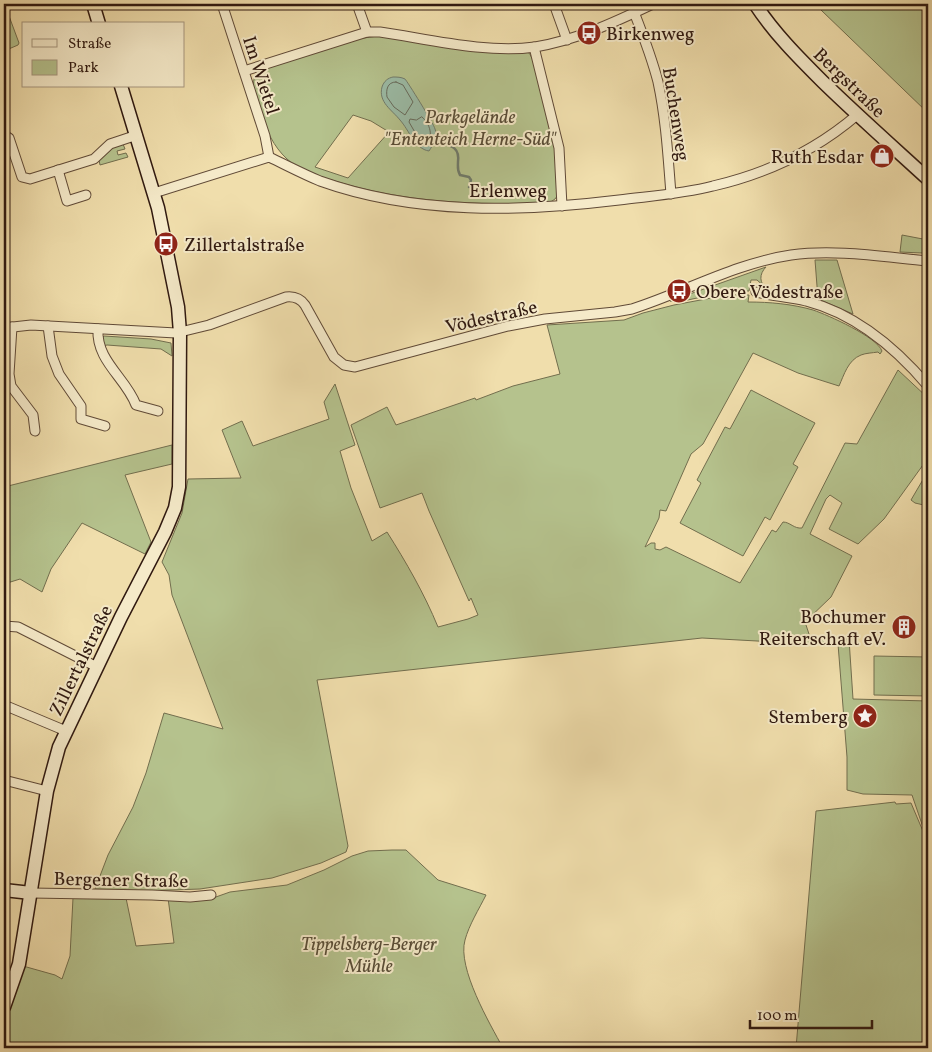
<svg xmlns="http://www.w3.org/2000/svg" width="932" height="1052" font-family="Vollkorn,serif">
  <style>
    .green { fill: #b5c28d; stroke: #726e4e; fill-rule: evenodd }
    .water { fill: #9bbca7; stroke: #707b6b }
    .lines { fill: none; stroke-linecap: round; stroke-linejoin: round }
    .shore { stroke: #666a5c; stroke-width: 1 }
    .stream { stroke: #707b6b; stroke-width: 2.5 }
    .street-casing { stroke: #604a37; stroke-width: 11 }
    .secondary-casing { stroke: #301910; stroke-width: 15 }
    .street { stroke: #f5eac9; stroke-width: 9 }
    .secondary { stroke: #f5eac9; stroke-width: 12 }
    .labels { text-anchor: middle; stroke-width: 4; stroke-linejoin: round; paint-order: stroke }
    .poi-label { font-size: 19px; fill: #301910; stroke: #f5eac9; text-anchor: start }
    .street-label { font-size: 19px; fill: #301910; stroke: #f5eac9 }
    .park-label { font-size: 19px; font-style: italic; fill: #584c36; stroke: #f5eac9 }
  </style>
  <rect width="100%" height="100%" fill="#f0deac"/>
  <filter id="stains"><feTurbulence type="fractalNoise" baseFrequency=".004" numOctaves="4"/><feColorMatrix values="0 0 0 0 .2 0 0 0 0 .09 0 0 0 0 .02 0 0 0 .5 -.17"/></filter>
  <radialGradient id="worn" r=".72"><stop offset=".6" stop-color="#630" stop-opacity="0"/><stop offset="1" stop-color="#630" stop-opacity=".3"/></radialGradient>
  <g class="green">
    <path d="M815 4H928V113L821 10Z"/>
    <path d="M9 16 19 43 18 45 4 51V18Z"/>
    <path d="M378 36 528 52C539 62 553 135 556 153 558 166 557 181 558 195L555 199 549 203C476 205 405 203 335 181 318 176 300 171 287 159 273 146 267 131 261 114 256 99 248 85 258 71L357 39ZM353 115 371 121 389 132 348 178 315 167Z"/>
    <path d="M123 144 125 149 117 151 118 155 126 153 128 157 100 165 99 160 112 148Z"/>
    <path d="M902 235 928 240V246L922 253 900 252Z"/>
    <path d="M815 260H837L853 314 818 299Z"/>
    <path d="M766 267C759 274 759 283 767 289L757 280H751L749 291 726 292 678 302 670 301Z"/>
    <path d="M727 295H749L748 302C770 302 792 304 813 310 828 315 877 337 882 351L880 354 878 352C872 353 866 353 861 355 848 360 844 375 839 386L798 373 753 353 703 444 691 454 666 511 660 510 659 518 645 547 651 543H655V549L660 550 666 547 740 583 772 530 776 532 783 522C790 522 794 529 802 528L845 443 857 444 898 370 928 398V458L884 519 858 544 829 529 842 503 830 495 826 499 810 534 852 556 831 597 805 622 810 637 849 639 853 699 928 701V837L926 836 912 795 863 794 847 790V757L838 644H812L702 638 317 680 348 846 346 852 321 863 272 878 200 889 143 891 95 889 108 855 133 807 146 773 164 713 223 729 172 595 169 575 162 562 182 513 188 479 241 478 222 430 242 421 253 446 329 419 324 402 335 384 355 445 340 451 351 488 372 541 387 532C406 562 424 593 438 627L468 619 478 615 471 598 469 601 429 511 422 493 380 508 351 425 387 407 396 425 475 398 476 400 513 386 560 374 547 325 624 320 643 313 674 305Z"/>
    <path d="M104 336 151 339 171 343 172 356 161 349 107 345 103 346 102 338Z"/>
    <path d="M751 390 815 423 793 464 798 467 770 520 765 517 743 556 680 523 701 483 697 480 725 427 730 429Z"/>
    <path d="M172 445V464L125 475 151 542 145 554 82 523 51 569 42 592 20 579 4 584V478L8 486Z"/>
    <path d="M928 471V506L915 503 911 500Z"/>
    <path d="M874 656 928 657V696L874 695Z"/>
    <path d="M895 802 896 804 911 803 928 843V1048H796L816 811Z"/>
    <path d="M392 850H406L438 880 486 895C479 909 469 925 465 940 457 968 490 1024 503 1048H4V1026L23 966 55 975 62 979 70 956 73 898H126L136 946 174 943 168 898 196 901 213 898 230 892 287 885 324 870 352 856 368 851Z"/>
  </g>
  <path class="water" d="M393 77C397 77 401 77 405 79 407 81 434 124 435 129 438 136 433 145 429 151 415 149 409 130 400 120 392 110 378 102 382 87 384 81 388 78 393 77Z"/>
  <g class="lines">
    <g class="shore">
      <path d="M396 82 403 85 413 102 405 115 394 107 387 97C386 90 387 82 396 82Z"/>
      <path d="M422 117C430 124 434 136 426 145L420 141 409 122 410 119 416 120Z"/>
    </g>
    <g class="stream">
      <path d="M435 141C449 146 460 145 458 162 458 167 457 170 460 175L469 177 471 180 469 187"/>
      <path d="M4 1046 7 1039 5 1032"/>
    </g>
    <defs>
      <g id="street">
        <path d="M222 4 265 136 269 157"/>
        <path d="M357 4 367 32"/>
        <path d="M554 4 567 40"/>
        <path d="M634 12C643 35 652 58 658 82 666 119 668 157 671 194"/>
        <path d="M534 47 559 148 562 206"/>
        <path d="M244 71 367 32H380C428 39 488 54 535 47 577 40 615 22 653 4"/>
        <path d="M4 135 9 138 22 177 30 179 94 159 110 144 137 135"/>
        <path d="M58 170 67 201 86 195"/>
        <path d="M154 193 269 157C286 165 303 174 320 181 415 215 521 212 619 200 650 196 682 194 713 186 765 174 816 150 857 115"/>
        <path d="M756 292C772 296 789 297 806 301 856 314 895 347 928 386"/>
        <path d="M48 326 52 356 59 374 81 406V419L105 426"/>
        <path d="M12 327 9 374 11 386 33 415 35 431"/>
        <path d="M4 328 31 325 176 333 209 325 286 297C294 296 300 298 305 305L334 357 344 365 355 367 508 326 545 319 615 312 632 309C685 292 736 263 791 255 836 249 883 257 928 261"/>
        <path d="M98 329C96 361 126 378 136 405L158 411"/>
        <path d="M4 626 18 627 97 667"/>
        <path d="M4 705 66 731"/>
        <path d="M4 780 47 791"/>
        <path d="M31 893 152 895 190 897 211 895"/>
      </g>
      <g id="secondary">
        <path d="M93 4 99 24"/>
        <path d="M755 4C774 33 798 57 823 82 857 115 893 147 928 179"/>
        <path d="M4 890 31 893"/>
        <path d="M4 1007 19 964 47 791 59 747 121 617 165 532 175 508 179 487 180 333 178 307 158 208 121 86"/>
      </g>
    </defs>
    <use href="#street" class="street-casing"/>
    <use href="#secondary" class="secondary-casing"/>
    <use href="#street" class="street"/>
    <use href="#secondary" class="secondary"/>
  </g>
  <defs>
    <symbol id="bus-disc" viewBox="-11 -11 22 22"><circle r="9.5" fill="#8f2418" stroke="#f5eac9"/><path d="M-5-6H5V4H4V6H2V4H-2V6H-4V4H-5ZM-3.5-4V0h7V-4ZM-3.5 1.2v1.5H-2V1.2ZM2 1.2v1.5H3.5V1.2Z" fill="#fff"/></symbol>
    <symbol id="shop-disc" viewBox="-11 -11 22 22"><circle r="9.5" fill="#8f2418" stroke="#f5eac9"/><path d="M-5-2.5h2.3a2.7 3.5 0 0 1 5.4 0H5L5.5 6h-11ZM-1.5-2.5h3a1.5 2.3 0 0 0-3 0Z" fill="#fff"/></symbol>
    <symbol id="building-disc" viewBox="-11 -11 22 22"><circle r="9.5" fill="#8f2418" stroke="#f5eac9"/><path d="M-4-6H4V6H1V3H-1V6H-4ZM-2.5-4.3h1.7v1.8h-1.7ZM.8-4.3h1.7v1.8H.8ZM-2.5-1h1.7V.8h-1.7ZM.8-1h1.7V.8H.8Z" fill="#fff"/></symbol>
    <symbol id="sight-disc" viewBox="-11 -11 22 22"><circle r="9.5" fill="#8f2418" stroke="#f5eac9"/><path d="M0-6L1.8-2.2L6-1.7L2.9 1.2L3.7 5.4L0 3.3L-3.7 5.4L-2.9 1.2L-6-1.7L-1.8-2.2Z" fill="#fff"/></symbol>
  </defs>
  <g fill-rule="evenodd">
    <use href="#bus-disc" x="575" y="19" width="28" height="28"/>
    <use href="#shop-disc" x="868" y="142" width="28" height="28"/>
    <use href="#bus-disc" x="152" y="230" width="28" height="28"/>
    <use href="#bus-disc" x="665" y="277" width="28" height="28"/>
    <use href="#building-disc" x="890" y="613" width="28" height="28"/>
    <use href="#sight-disc" x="851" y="702" width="28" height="28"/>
  </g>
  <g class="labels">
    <g class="poi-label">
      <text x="606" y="40">Birkenweg</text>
      <text x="864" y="163" text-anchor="end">Ruth Esdar</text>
      <text x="184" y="251">Zillertalstraße</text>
      <text x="696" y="298">Obere Vödestraße</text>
      <text x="886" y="623" text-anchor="end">Bochumer<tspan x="886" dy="22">Reiterschaft eV.</tspan></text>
      <text x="848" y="723" text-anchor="end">Stemberg</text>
    </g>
    <g class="street-label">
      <text transform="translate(262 75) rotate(72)" y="7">Im Wietel</text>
      <text transform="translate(850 82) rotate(44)" y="7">Bergstraße</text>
      <text transform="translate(677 114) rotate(81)" y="7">Buchenweg</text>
      <text x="508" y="197">Erlenweg</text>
      <text transform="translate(491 316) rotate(-13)" y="7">Vödestraße</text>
      <text transform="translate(80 660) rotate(-64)" y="7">Zillertalstraße</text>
      <text transform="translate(121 879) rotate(1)" y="7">Bergener Straße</text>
    </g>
    <g class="park-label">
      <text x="470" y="123">Parkgelände<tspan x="470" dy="22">"Ententeich Herne-Süd"</tspan></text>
      <text x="369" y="950">Tippelsberg-Berger<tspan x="369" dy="22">Mühle</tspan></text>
    </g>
  </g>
  <rect width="932" height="1052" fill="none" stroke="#f0deac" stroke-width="20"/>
  <rect x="5" y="5" width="922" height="1042" fill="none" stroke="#301910" stroke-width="2.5"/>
  <rect x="10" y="10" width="912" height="1032" fill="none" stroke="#301910"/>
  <rect x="22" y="22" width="162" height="65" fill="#f5eac9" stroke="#a6967f"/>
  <rect x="32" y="39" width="25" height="8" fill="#f5eac9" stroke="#a6967f"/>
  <text x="68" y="48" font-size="15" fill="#301910">Straße</text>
  <rect x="32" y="60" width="25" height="15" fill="#b5c28d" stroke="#a6967f"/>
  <text x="68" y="72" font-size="15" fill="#301910">Park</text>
  <path d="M750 1020v8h122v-8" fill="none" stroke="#301910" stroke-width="2.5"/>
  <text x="757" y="1020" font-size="15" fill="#301910" stroke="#f5eac9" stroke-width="4" paint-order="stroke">100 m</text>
  <rect width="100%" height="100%" filter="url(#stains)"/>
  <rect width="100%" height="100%" fill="url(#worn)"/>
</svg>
